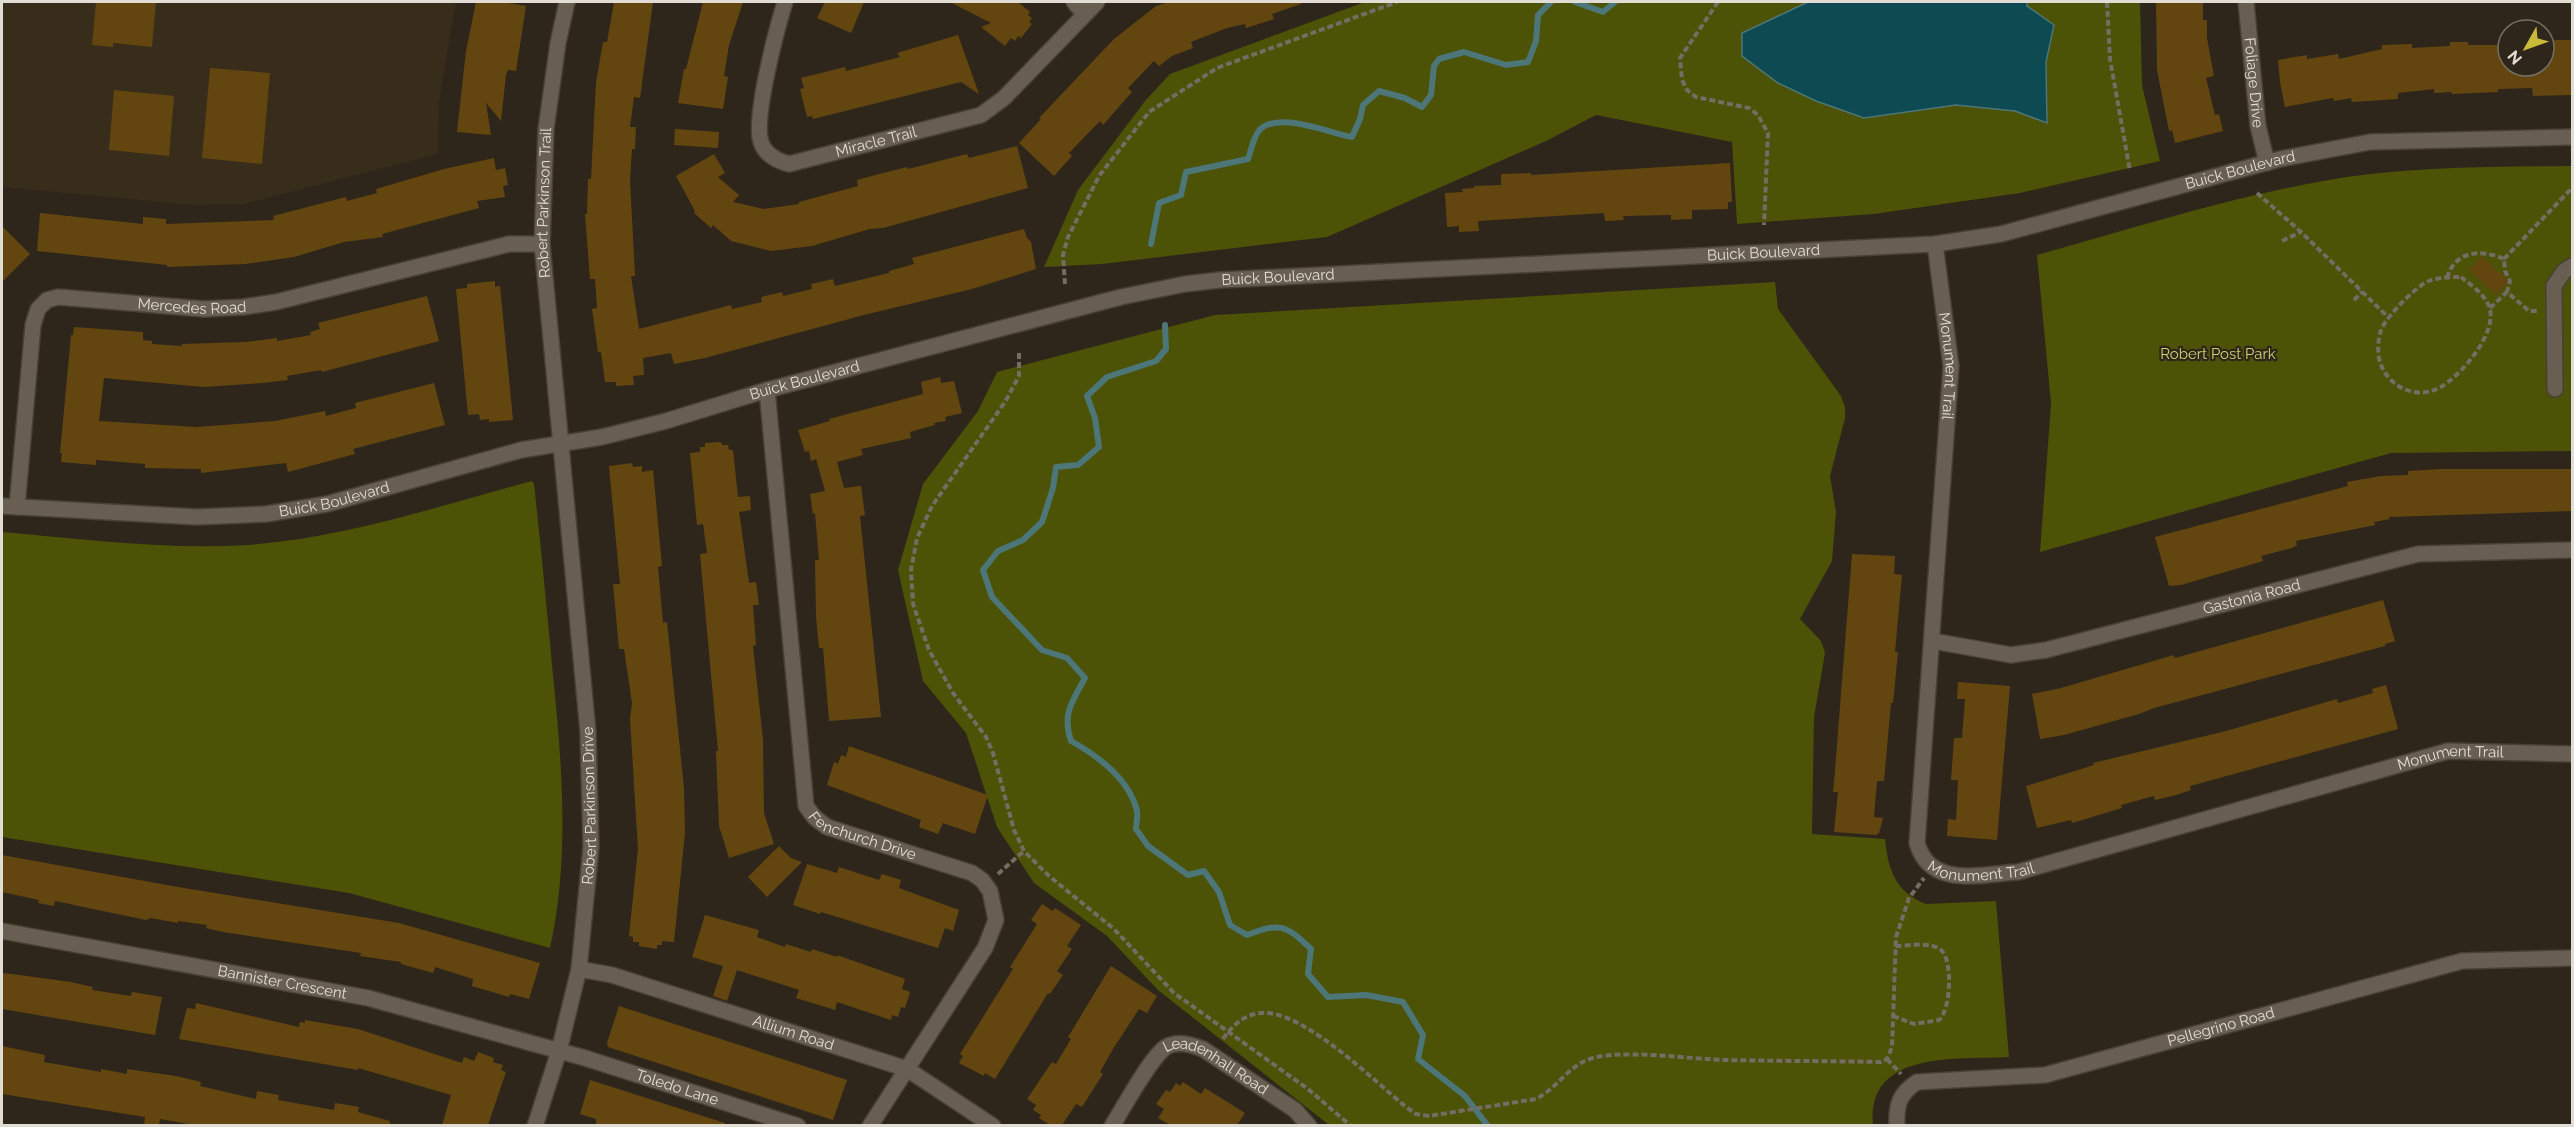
<svg xmlns="http://www.w3.org/2000/svg" width="2574" height="1127" font-family="Raleway,sans-serif">
  <style>
    .built { fill: #382c1b }
    .green { fill: #4c5206 }
    .water { fill: #0d4a51; stroke: #4d7678; stroke-width: 1.5 }
    .lines { fill: none; stroke-linecap: round; stroke-linejoin: round }
    .stream { stroke: #4d7678; stroke-width: 6 }
    .building { fill: #63460f }
    .minor-casing { stroke: #474037; stroke-width: 18 }
    .path { stroke: #746d63; stroke-width: 4; stroke-dasharray: 6 3; stroke-linecap: butt }
    .minor { stroke: #685f52; stroke-width: 15 }
    .labels { text-anchor: middle; stroke-width: 4.5; stroke-linejoin: round; paint-order: stroke }
    .street-label { font-size: 15px; fill: #e1dcd4; stroke: #2e261a }
    .park-label { font-size: 15px; fill: #c8d46d; stroke: #2e261a }
  </style>
  <rect width="100%" height="100%" fill="#2e261a"/>
  <path class="built" d="M2 2H456L439 102 438 154 243 204 194 205 2 187Z"/>
  <g class="green">
    <path d="M1365 2H2140L2142 85 2160 161 2020 193 1874 214 1737 224 1732 142 1596 115 1546 141 1327 237 1102 264 1044 267 1078 190 1145 101 1170 74Z"/>
    <path d="M2572 166V451L2391 453 2040 552 2051 404 2037 255C2131 229 2226 198 2323 181 2405 166 2489 167 2572 166Z"/>
    <path d="M1775 282 1778 309 1841 396 1845 407V418L1830 476 1836 512 1832 561 1800 619 1821 641 1825 653 1814 717 1812 834 1885 839C1888 869 1895 892 1926 904L1996 901 2009 1057C1959 1060 1866 1049 1873 1125H1329L1158 990 1107 936 1034 883 997 827 966 733 923 681 898 570 923 484 978 411 997 372 1215 315Z"/>
    <path d="M532 481 534 484C541 547 547 611 553 675 562 765 570 858 550 948L349 893 2 837V532C83 539 166 550 247 545 344 538 439 506 532 481Z"/>
  </g>
  <path class="water" d="M1808 2H2027V6L2054 25 2046 62 2047 123 2015 111 1956 105 1864 118 1816 101 1778 83 1742 56V33Z"/>
  <g class="lines">
    <g class="stream">
      <path d="M1575 2 1603 12 1615 2"/>
      <path d="M1151 244 1159 203 1181 195 1186 172 1248 159C1251 151 1253 139 1258 132 1274 109 1329 133 1352 137L1360 119 1363 105 1379 91 1405 98 1422 107 1431 95 1434 66 1439 59 1464 52 1506 65 1528 62 1536 41 1538 15 1551 2"/>
      <path d="M1165 325 1166 349 1156 361 1107 377 1087 396 1095 418 1099 447 1078 465 1056 467 1053 488 1042 522 1023 540 998 551 983 570 992 597 1042 650 1067 658 1085 678C1072 701 1062 715 1071 741 1098 756 1129 778 1137 811 1138 816 1136 824 1136 829L1148 846 1188 875 1204 871 1219 892 1230 925 1247 935C1280 922 1286 925 1311 949L1308 974 1328 997 1366 995 1403 1002 1423 1035 1418 1059 1465 1096 1488 1126"/>
    </g>
  </g>
  <g class="building">
    <path d="M96 2H156L152 47 113 43V47L92 45Z"/>
    <path d="M476 2H501L526 6 516 71 508 70 506 75 501 121 486 103 491 135 457 132 466 51Z"/>
    <path d="M614 2H653L640 98 634 97 630 127H636L635 149H632L630 180 635 276H631L639 329 731 305 732 309 762 302 761 297 782 292 783 296 812 289 811 284 833 279 835 286 889 273V271L914 264 912 258 1024 229 1027 238 1031 242 1036 269 972 289 864 315 705 358 674 364 671 353 643 358 644 375 633 376 634 385 616 386V382H605L601 352H598L594 323 592 309 597 308 595 279H590L585 214H587L588 179H591L596 82 603 42H607Z"/>
    <path d="M703 2H743L729 45 724 76 728 77 723 109 678 103 684 69H686Z"/>
    <path d="M825 2H864L851 33 817 18Z"/>
    <path d="M950 2H1018L1030 12 1028 15 1032 18 1029 22 1032 24 1021 38 1018 36 1015 41 1011 38 1005 46 981 27 991 23Z"/>
    <path d="M1169 2H1301V4L1272 14 1274 19 1246 28 1245 24 1227 28 1191 42 1193 48 1172 56 1159 66 1154 61 1128 88 1132 92 1103 125 1100 121 1069 153 1072 156 1054 176 1019 143 1041 119 1039 118 1114 39 1156 6Z"/>
    <path d="M2156 2H2203V20H2207V38L2214 76 2206 78 2215 115 2219 114 2223 131 2175 143 2172 130 2169 131 2157 70Z"/>
    <path d="M958 35 979 94 961 82 813 119 812 116 807 117 800 89 804 88 801 78 845 67 846 71 900 57 897 53Z"/>
    <path d="M2549 40H2572V95L2533 96 2532 88 2498 89V92L2452 94 2451 92 2434 93V89L2398 93V99L2352 102 2351 98 2334 101 2333 98 2285 107 2280 82 2278 60 2307 55V59L2338 54 2339 59 2382 49V45L2412 44V48L2450 46V42H2468V45H2508V66H2544V44H2549Z"/>
    <path d="M210 68 270 73 262 164 202 158Z"/>
    <path d="M114 90 174 96 169 156 109 150Z"/>
    <path d="M675 129 719 132 718 148 674 145Z"/>
    <path d="M1017 146 1028 188 883 228 870 229 812 246 771 251 731 241 713 225 711 228 694 213 695 211 676 176 714 154 725 173 718 177 739 195 733 202 764 209 799 204V202L858 186 857 180 883 173 907 167 908 169 967 154 969 158Z"/>
    <path d="M494 158 496 170 505 168 508 185 503 186 505 197 477 201 479 208 382 234 383 237 344 242 294 257 245 264 167 267V265L37 251 40 213 143 224V217L166 219V224L274 220 273 216 346 197 347 201 377 193 376 189 444 169Z"/>
    <path d="M1730 163 1732 202H1728V209L1692 210V219L1671 220V215L1623 216 1624 220 1605 221 1604 213 1478 221 1479 231 1459 232V226L1447 227 1445 193 1463 192 1462 189 1474 188V186L1501 185V174L1531 173V175Z"/>
    <path d="M2 226 30 254 2 282Z"/>
    <path d="M2482 256 2509 282 2496 295 2469 269Z"/>
    <path d="M495 281V287L500 286 513 420 489 422V419L480 420 479 414 468 415 456 289 467 288V284Z"/>
    <path d="M427 296 439 341 322 372 321 370 287 376 288 380 263 383 204 387 104 378 99 421 196 427 275 421 325 411 326 416 356 408 355 403 434 383 445 425 353 449 355 454 288 472 286 463 201 473V469L145 468V464L96 460V465L61 462 62 453H60L71 335H73L74 327 143 332V340L152 341V344L182 346V344L246 342 277 338V341L311 335 310 332 320 329 318 323Z"/>
    <path d="M940 377 941 383 954 381 962 413 945 417 946 421 934 423 935 425 910 432 911 438 861 449 863 455 837 462 844 488 861 486 865 515 860 516 881 717 829 721 823 648H819L816 616 815 560H819L815 513 813 514 810 494 825 491 816 459 811 461 809 451 805 452 798 430 830 421 829 419 923 394 921 382Z"/>
    <path d="M721 442 722 445H728L729 450H733L738 497 750 496 751 510 739 512 740 518 749 583 756 582 759 605H753L756 645 753 646 763 740 764 813 774 844 729 858 719 826 716 751H718L700 554 707 553 703 524 697 525 690 453 700 452V447H705V443Z"/>
    <path d="M632 463 633 467 642 466V472L653 470 662 566 658 567 663 623 667 622 684 788 685 833 674 942 662 941V945H657V949L639 946V942H633V937L629 936 638 849 630 719 632 703 624 649H619L613 584H620L609 466Z"/>
    <path d="M2441 469H2572V511L2389 517 2390 519 2374 522 2375 525 2296 541 2297 545 2292 548 2261 556 2263 561 2181 585 2169 586 2155 537 2348 486 2347 482 2381 476 2408 475V471Z"/>
    <path d="M1852 554 1895 556 1894 574 1902 575 1895 652H1898L1893 703H1891L1884 781H1877L1874 817 1883 818 1879 833 1876 835 1834 832 1838 792H1833L1834 783Z"/>
    <path d="M2383 600 2395 641 2385 644V646L2154 708 2139 714 2064 735 2040 739 2032 694 2061 688 2174 655 2175 658Z"/>
    <path d="M1958 682 2010 686 1997 840 1947 836 1948 819 1956 820 1958 780H1951L1954 738H1962L1965 699H1957Z"/>
    <path d="M2386 685 2398 729 2190 786 2191 790 2176 795 2155 800 2154 796 2121 805 2122 808 2072 823 2071 820 2037 828 2026 786 2094 765 2093 763 2226 731 2337 699 2338 703 2373 693 2372 689Z"/>
    <path d="M849 746 988 795 975 834 943 823 938 834 919 827 921 820 827 785 834 762 838 764 841 755 846 757Z"/>
    <path d="M779 846 791 858 802 862 767 897 748 877Z"/>
    <path d="M2 855 172 886 399 923 540 963 529 999 510 994 509 997 472 986 473 979 435 967 433 973 401 964V962L360 956 361 953 223 932 206 928 207 925 178 921V923L151 918 146 920 55 901 54 906 38 903 39 900 2 892Z"/>
    <path d="M807 864 837 873 839 867 879 880 882 874 901 880 899 888 959 910 953 931 945 928 938 948 821 912 820 914 793 905Z"/>
    <path d="M1042 904 1053 911 1055 908 1081 925 1067 946 1072 949 1057 971 1063 975 1050 994 1048 993 995 1079 985 1073 984 1076 959 1063 963 1056 960 1054 1013 969 1010 967 1037 924 1031 920Z"/>
    <path d="M705 915 759 930 757 937 785 947 786 944 811 952 812 949 837 957V955L905 979 902 989 910 992 905 1008 901 1007 898 1017 892 1015 891 1020 837 1002 835 1010 796 998 799 990 737 970 727 1001 713 996 723 966 692 957Z"/>
    <path d="M1111 966 1157 996 1147 1013 1139 1009 1113 1049 1100 1072 1103 1074 1082 1107 1076 1104 1062 1125H1050L1039 1118 1041 1115 1033 1110 1036 1105 1027 1099 1052 1062 1056 1064 1071 1039 1068 1037Z"/>
    <path d="M4 973 71 982 93 987 92 990 131 996 132 992 162 997 155 1035 2 1009V975Z"/>
    <path d="M196 1003 299 1027 300 1022 305 1023V1020L358 1029 462 1063 464 1057 474 1061 478 1052 494 1058 493 1062 503 1065 501 1070 506 1072 488 1125H442L451 1095 358 1068V1070L179 1039 187 1008 195 1009Z"/>
    <path d="M619 1006 847 1080 833 1120 608 1047 607 1043Z"/>
    <path d="M2 1046 45 1055 44 1062 101 1072V1069L127 1074V1069L176 1076 201 1082 200 1086 256 1099 257 1091 279 1095 278 1100 334 1110 335 1103 359 1107 358 1112 390 1121V1125H194L160 1119 159 1125H144L145 1117 2 1094Z"/>
    <path d="M590 1080 725 1123 724 1125H596V1119L580 1114Z"/>
    <path d="M1183 1082 1201 1094 1205 1088 1245 1113 1237 1125H1170L1158 1118 1164 1109 1156 1104 1166 1090 1170 1092 1176 1083 1180 1086Z"/>
  </g>
  <g class="lines">
    <defs>
      <g id="minor">
        <path id="s1" d="M785 2C777 28 753 118 761 142 765 155 778 161 789 164L981 115 1004 98 1097 2"/>
        <path d="M1074 2 1084 14"/>
        <path id="s2" d="M2246 2 2258 126 2267 163"/>
        <path id="s3" d="M1935 244 1951 366 1917 843C1930 889 1981 874 2018 872L2448 751 2572 754"/>
        <path d="M2555 389 2554 286 2564 271 2572 266"/>
        <path id="s4" d="M767 390 806 806 814 817 827 827 972 873 982 880 990 891 996 920 985 948 870 1126"/>
        <path id="s5" d="M2 506 197 517 266 514 327 504 521 450 602 437 666 421 767 390 1121 297 1185 284 1220 280 1935 244 2001 234 2280 159 2370 142 2572 137"/>
        <path id="s6" d="M17 507 33 325 38 309 47 300 58 297 204 309 243 307 276 302 509 244H542"/>
        <path id="s7" d="M1933 641 2011 655 2046 650 2418 554 2572 550"/>
        <path id="s8" d="M2 931 368 998 585 1058 798 1126"/>
        <path id="s9" d="M579 969 612 975 907 1069 993 1126"/>
        <path id="s10" d="M535 1126 559 1051 579 969 591 847 588 732 542 244 546 129 558 43 567 2"/>
        <path id="s11" d="M1112 1126C1124 1107 1150 1058 1166 1047 1178 1040 1192 1045 1203 1049L1295 1110 1309 1126"/>
        <path id="s12" d="M1897 1126C1896 1105 1899 1094 1917 1082L2045 1075 2462 961 2572 958"/>
      </g>
    </defs>
    <use href="#minor" class="minor-casing"/>
    <g class="path">
      <path d="M1718 2 1680 58 1682 80 1687 90 1696 97 1749 108 1758 115 1768 133 1764 225"/>
      <path d="M2107 2 2110 59 2130 171"/>
      <path d="M2257 193 2301 232 2389 318"/>
      <path d="M2282 241 2301 232"/>
      <path d="M2504 259 2572 188"/>
      <path d="M2461 277C2471 285 2484 294 2489 306 2499 332 2461 376 2439 388 2416 400 2388 387 2380 362 2377 353 2378 339 2381 330 2386 317 2416 286 2429 281 2439 277 2450 277 2461 277Z"/>
      <path d="M2447 278C2455 250 2482 249 2504 259L2505 271 2510 281 2507 292 2529 311H2538"/>
      <path d="M1065 284 1063 255 1068 237 1099 176 1149 112 1217 68 1397 2"/>
      <path d="M2354 300 2362 292"/>
      <path d="M2490 308 2507 292"/>
      <path d="M1019 353V376L1005 402 932 506 917 538 911 570 913 604 929 650 953 693 986 737 993 753 1014 830 1024 851 1049 876 1114 929 1174 993 1308 1089 1351 1126"/>
      <path d="M998 874 1024 851"/>
      <path d="M1893 1016 1914 1024 1939 1020C1951 1010 1953 960 1941 950 1930 941 1908 946 1895 946"/>
      <path d="M1223 1039C1234 1023 1248 1011 1269 1013 1312 1019 1372 1079 1406 1107L1416 1114 1429 1116 1536 1099C1557 1088 1567 1068 1587 1060 1615 1048 1691 1059 1724 1060 1776 1061 1829 1061 1881 1062L1887 1059 1892 1047 1896 937 1909 898 1924 878"/>
      <path d="M1887 1059 1901 1074"/>
    </g>
    <use href="#minor" class="minor"/>
  </g>
  <g class="labels">
    <g class="street-label">
      <text dy="5" stroke="none"><textPath href="#s2" startOffset="81">Foliage Drive</textPath></text>
      <text dy="5" stroke="none"><textPath href="#s1" startOffset="270">Miracle Trail</textPath></text>
      <text dy="5" stroke="none"><textPath href="#s5" startOffset="2278">Buick Boulevard</textPath></text>
      <text dy="5" stroke="none"><textPath href="#s10" startOffset="932">Robert Parkinson Trail</textPath></text>
      <text dy="5" stroke="none"><textPath href="#s5" startOffset="1792">Buick Boulevard</textPath></text>
      <text dy="5" stroke="none"><textPath href="#s5" startOffset="1306">Buick Boulevard</textPath></text>
      <text dy="5" stroke="none"><textPath href="#s6" startOffset="358">Mercedes Road</textPath></text>
      <text dy="5" stroke="none"><textPath href="#s3" startOffset="123">Monument Trail</textPath></text>
      <text dy="5" stroke="none"><textPath href="#s5" startOffset="820">Buick Boulevard</textPath></text>
      <text dy="5" stroke="none"><textPath href="#s5" startOffset="334">Buick Boulevard</textPath></text>
      <text dy="5" stroke="none"><textPath href="#s7" startOffset="327">Gastonia Road</textPath></text>
      <text dy="5" stroke="none"><textPath href="#s3" startOffset="1166">Monument Trail</textPath></text>
      <text dy="5" stroke="none"><textPath href="#s10" startOffset="327">Robert Parkinson Drive</textPath></text>
      <text dy="5" stroke="none"><textPath href="#s4" startOffset="484">Fenchurch Drive</textPath></text>
      <text dy="5" stroke="none"><textPath href="#s3" startOffset="680">Monument Trail</textPath></text>
      <text dy="5" stroke="none"><textPath href="#s8" startOffset="285">Bannister Crescent</textPath></text>
      <text dy="5" stroke="none"><textPath href="#s12" startOffset="362">Pellegrino Road</textPath></text>
      <text dy="5" stroke="none"><textPath href="#s9" startOffset="224">Allium Road</textPath></text>
      <text dy="5" stroke="none"><textPath href="#s11" startOffset="152">Leadenhall Road</textPath></text>
      <text dy="5" stroke="none"><textPath href="#s8" startOffset="694">Toledo Lane</textPath></text>
    </g>
    <g class="park-label">
      <text x="2218" y="359">Robert Post Park</text>
    </g>
  </g>
  <rect width="2574" height="1127" fill="none" stroke="#e1dcd4" stroke-width="6"/>
  <g transform="translate(2526 48) rotate(230)"><circle r="28" fill="#2e261a" stroke="#766f64" stroke-width="1.5"/>
  <path d="M0-4.5L10 22L0 15L-10 22Z" fill="#caba39"/>
  <text y="-9" font-size="16" font-weight="bold" text-anchor="middle" fill="#e1dcd4">N</text>
  </g>
</svg>
